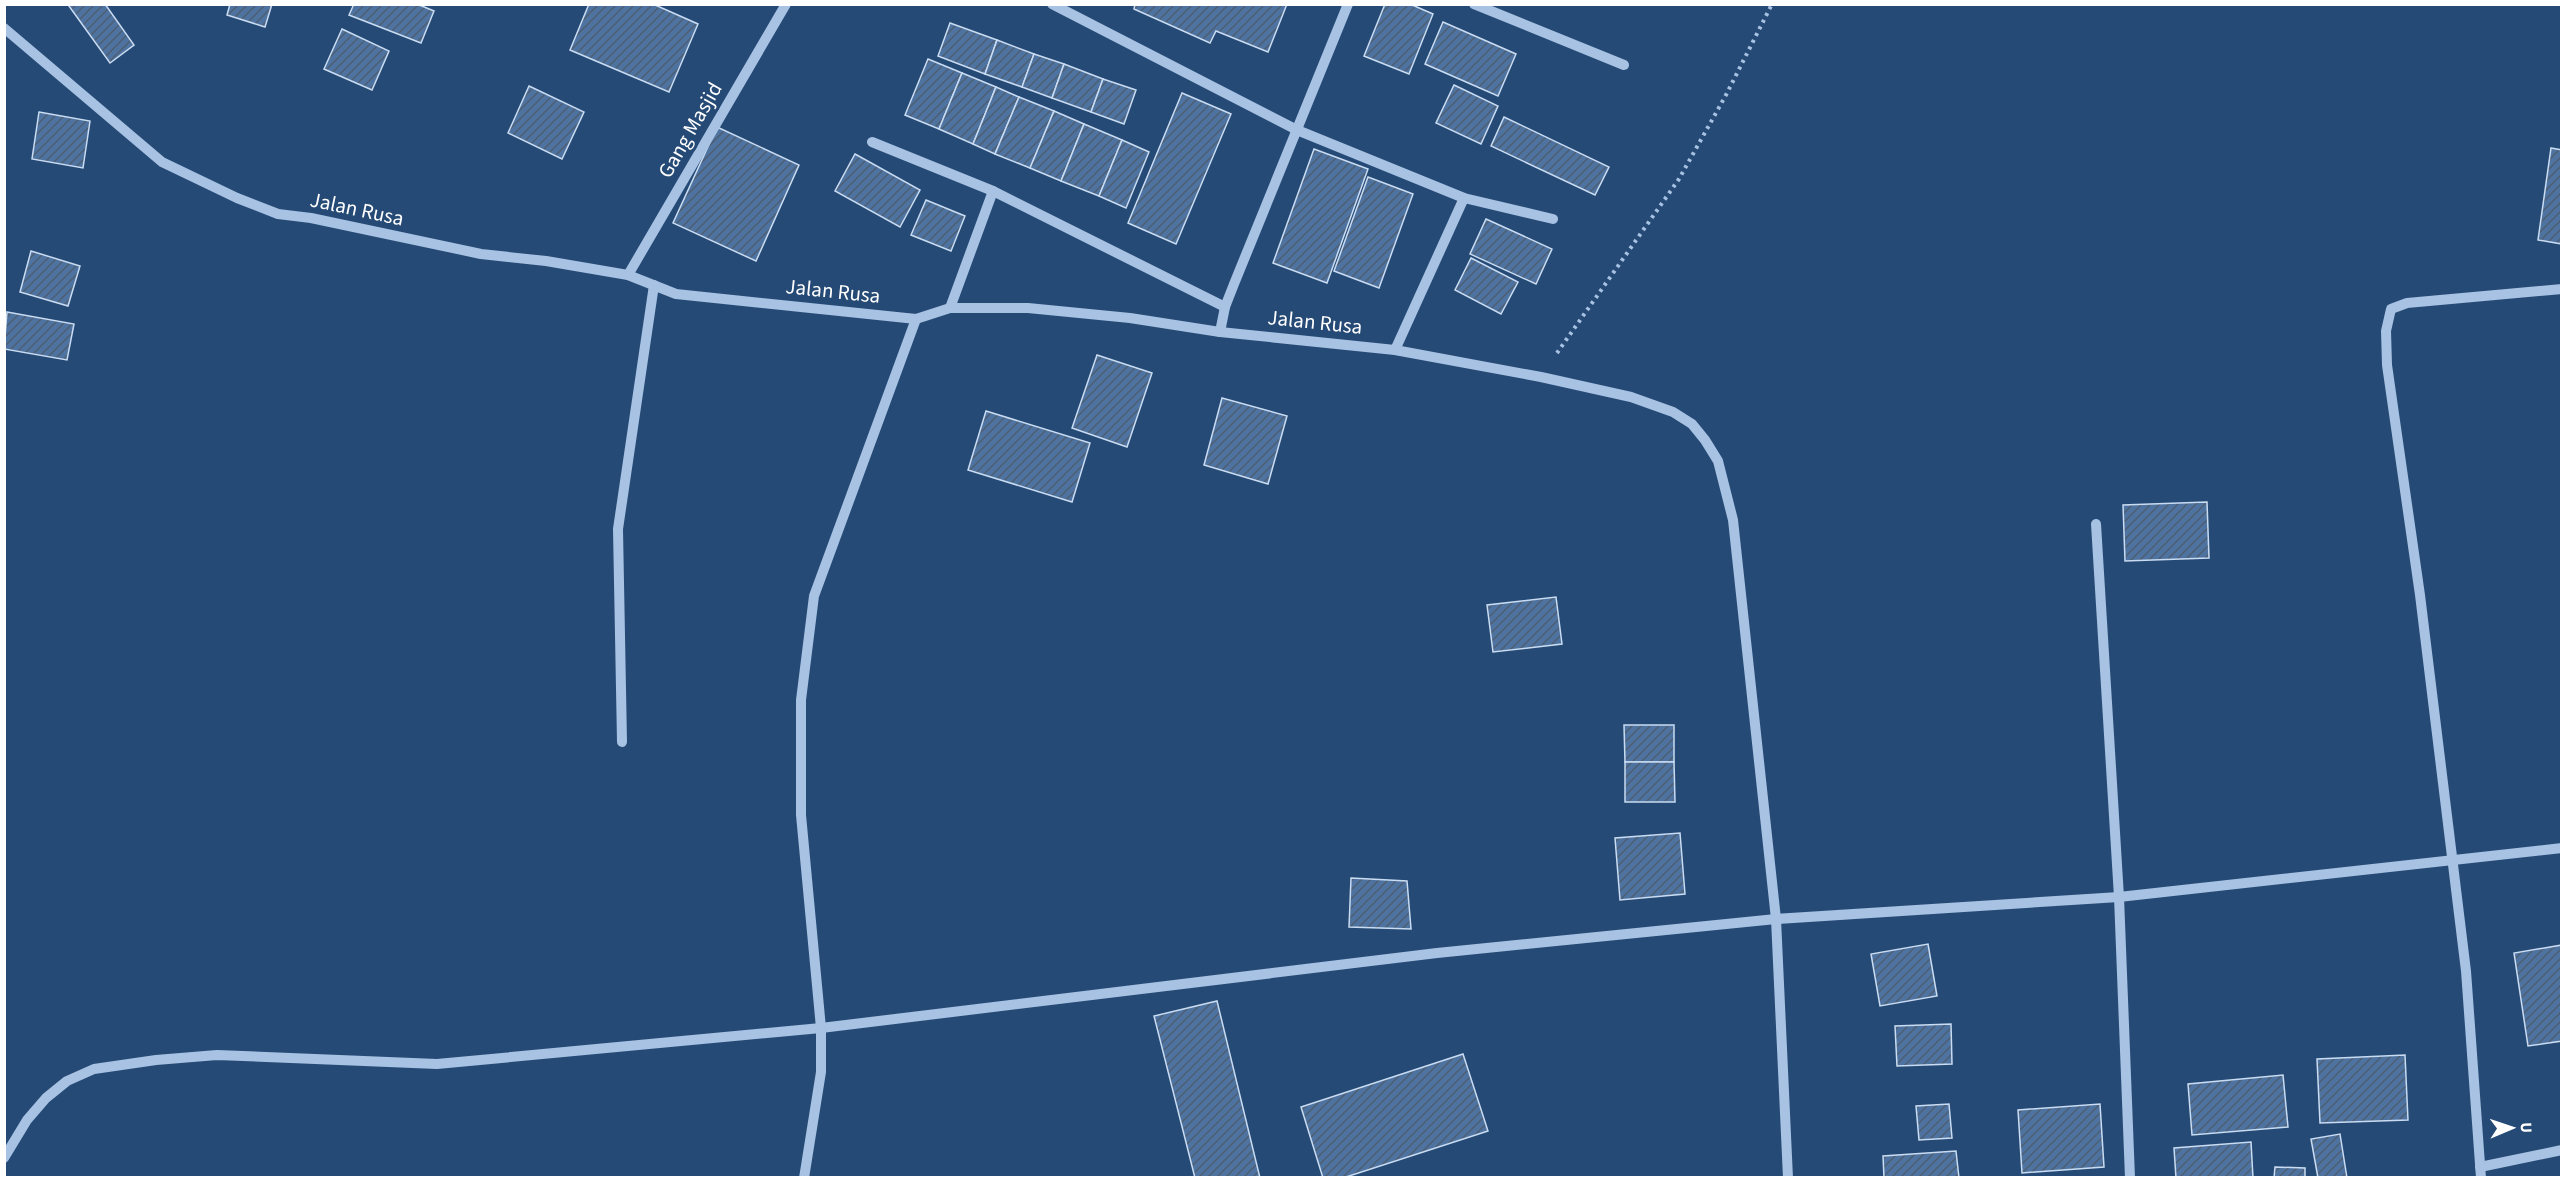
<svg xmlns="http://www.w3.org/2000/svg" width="2566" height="1182" font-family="'Source Sans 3',sans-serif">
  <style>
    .building { fill: url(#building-hatch); stroke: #c9dcf2; stroke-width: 1.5 }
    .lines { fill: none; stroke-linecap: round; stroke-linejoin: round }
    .path { stroke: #a7c2e2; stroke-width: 4; stroke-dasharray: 3 4.5; stroke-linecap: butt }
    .minor { stroke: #a7c2e2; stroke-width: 10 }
    .labels { text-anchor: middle; stroke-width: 6; stroke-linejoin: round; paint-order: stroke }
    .street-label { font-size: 21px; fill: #fff; stroke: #264a76 }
  </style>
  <defs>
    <pattern id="building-hatch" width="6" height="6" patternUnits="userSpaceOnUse" patternTransform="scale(1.5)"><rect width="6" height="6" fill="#4e73a0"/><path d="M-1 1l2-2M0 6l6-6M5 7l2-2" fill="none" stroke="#4d5e72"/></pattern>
  </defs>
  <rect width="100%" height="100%" fill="#264a76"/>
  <g class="building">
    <path d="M71 4H105L134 45 110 63 69 6Z"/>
    <path d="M230 4H272L265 27 227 15Z"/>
    <path d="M354 4H417L434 11 421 43 349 15Z"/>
    <path d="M589 4H653L698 24 669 92 570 50Z"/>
    <path d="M1135 4H1287L1268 52 1216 31 1210 43 1134 9Z"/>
    <path d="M1385 4H1410L1433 14 1409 74 1364 56Z"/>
    <path d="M1443 22 1516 54 1498 96 1425 64Z"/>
    <path d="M950 23 997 40 985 74 938 56Z"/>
    <path d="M342 29 389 51 372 90 324 69Z"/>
    <path d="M997 40 1034 54 1022 87 985 74Z"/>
    <path d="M1034 54 1064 64 1052 98 1022 87Z"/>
    <path d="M928 59 962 73 939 129 905 115Z"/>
    <path d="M1064 64 1103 79 1091 112 1052 98Z"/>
    <path d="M962 73 996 87 973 144 939 129Z"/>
    <path d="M1103 79 1136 90 1124 124 1091 112Z"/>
    <path d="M1454 85 1498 106 1481 144 1436 123Z"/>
    <path d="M529 86 584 112 562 159 508 133Z"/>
    <path d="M996 87 1019 97 995 154 973 144Z"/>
    <path d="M1182 93 1231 114 1176 244 1128 223Z"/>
    <path d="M1019 97 1054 111 1030 168 995 154Z"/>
    <path d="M1054 111 1084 124 1061 181 1030 168Z"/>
    <path d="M39 112 90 121 83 168 32 159Z"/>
    <path d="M1504 117 1609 167 1595 195 1491 146Z"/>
    <path d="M1084 124 1122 140 1099 196 1061 181Z"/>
    <path d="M717 127 799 165 756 261 673 223Z"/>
    <path d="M1122 140 1149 152 1126 208 1099 196Z"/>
    <path d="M2551 148 2562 150V244L2538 240Z"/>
    <path d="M1314 149 1368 169 1327 283 1273 263Z"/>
    <path d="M855 154 920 190 900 227 835 191Z"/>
    <path d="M1368 177 1413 194 1379 288 1334 271Z"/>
    <path d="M926 200 965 216 951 251 911 235Z"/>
    <path d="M1486 219 1552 249 1536 284 1470 254Z"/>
    <path d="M31 251 80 266 68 306 20 292Z"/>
    <path d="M1471 258 1518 282 1501 314 1455 290Z"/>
    <path d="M7 312 74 324 67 360 4 349Z"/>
    <path d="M1097 355 1152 373 1127 447 1072 428Z"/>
    <path d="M1222 398 1287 416 1268 484 1204 465Z"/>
    <path d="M986 411 1090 443 1072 502 968 470Z"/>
    <path d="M2207 502 2209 558 2125 561 2123 505Z"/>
    <path d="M1556 597 1562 644 1493 652 1487 605Z"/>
    <path d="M1624 725H1674V762H1625Z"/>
    <path d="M1625 762H1674L1675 802H1625Z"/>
    <path d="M1680 833 1685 894 1620 900 1615 838Z"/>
    <path d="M1351 878 1407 881 1411 929 1349 927Z"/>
    <path d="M1928 944 1937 996 1880 1006 1871 954Z"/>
    <path d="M2562 945V1041L2528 1046 2514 953Z"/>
    <path d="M1217 1001 1260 1178H1195L1154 1016Z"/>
    <path d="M1951 1024 1952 1064 1897 1066 1895 1026Z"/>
    <path d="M1463 1054 1488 1131 1343 1178H1323L1301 1107Z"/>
    <path d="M2405 1055 2408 1120 2320 1123 2317 1059Z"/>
    <path d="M2283 1075 2288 1127 2192 1135 2188 1084Z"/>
    <path d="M1949 1104 1952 1138 1919 1140 1916 1106Z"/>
    <path d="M2100 1104 2104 1167 2022 1173 2018 1110Z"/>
    <path d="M2340 1134 2347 1178H2318L2311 1139Z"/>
    <path d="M2251 1142 2253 1178H2176L2174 1148Z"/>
    <path d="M1956 1151 1959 1178H1884L1883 1156Z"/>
    <path d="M2275 1167 2305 1168V1178H2274Z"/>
  </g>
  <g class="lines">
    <path class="path" d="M1557 353 1679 179 1726 95 1772 4"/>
    <g class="minor">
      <path d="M1052 4 1297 130 1464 198 1553 219"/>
      <path d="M1474 4 1624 65"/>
      <path d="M4 28 162 162 237 198 278 214 311 218 481 254 546 261 628 275 676 294 916 319 950 308H1028L1130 318 1220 332 1395 350 1541 377 1631 397 1673 412 1692 424 1705 440 1718 461 1733 520 1776 919 1788 1178"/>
      <path d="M872 142 993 191 1225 307"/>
      <path d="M628 275 786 4"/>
      <path d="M950 308 993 191"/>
      <path d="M1220 332 1225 307 1234 284 1348 4"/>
      <path d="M1395 350 1464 198"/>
      <path d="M2096 524 2119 897 2130 1178"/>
      <path d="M622 742 618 529 654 285"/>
      <path d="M4 1158 27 1120 46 1098 67 1081 94 1069 156 1060 217 1055 437 1064 821 1028 1437 953 1776 919 2119 897 2562 848"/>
      <path d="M2480 1167 2562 1150"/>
      <path d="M804 1178 821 1072V1028L801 815V700L814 596 916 319"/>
      <path d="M2481 1178 2466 971 2420 595 2387 365 2386 331 2391 309 2407 303 2562 289"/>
    </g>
  </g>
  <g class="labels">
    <g class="street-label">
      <text transform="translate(690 130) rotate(-60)" y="7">Gang Masjid</text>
      <text transform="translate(357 209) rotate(12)" y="7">Jalan Rusa</text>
      <text transform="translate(833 291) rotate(6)" y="7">Jalan Rusa</text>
      <text transform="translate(1315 322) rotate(6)" y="7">Jalan Rusa</text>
    </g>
  </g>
  <rect width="2566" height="1182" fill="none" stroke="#ffffff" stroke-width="12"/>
  <g transform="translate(2512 1128) rotate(88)" stroke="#264a76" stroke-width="4.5" paint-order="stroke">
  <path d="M0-4.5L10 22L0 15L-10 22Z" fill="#ffffff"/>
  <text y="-9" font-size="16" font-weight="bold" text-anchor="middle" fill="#ffffff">U</text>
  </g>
</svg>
